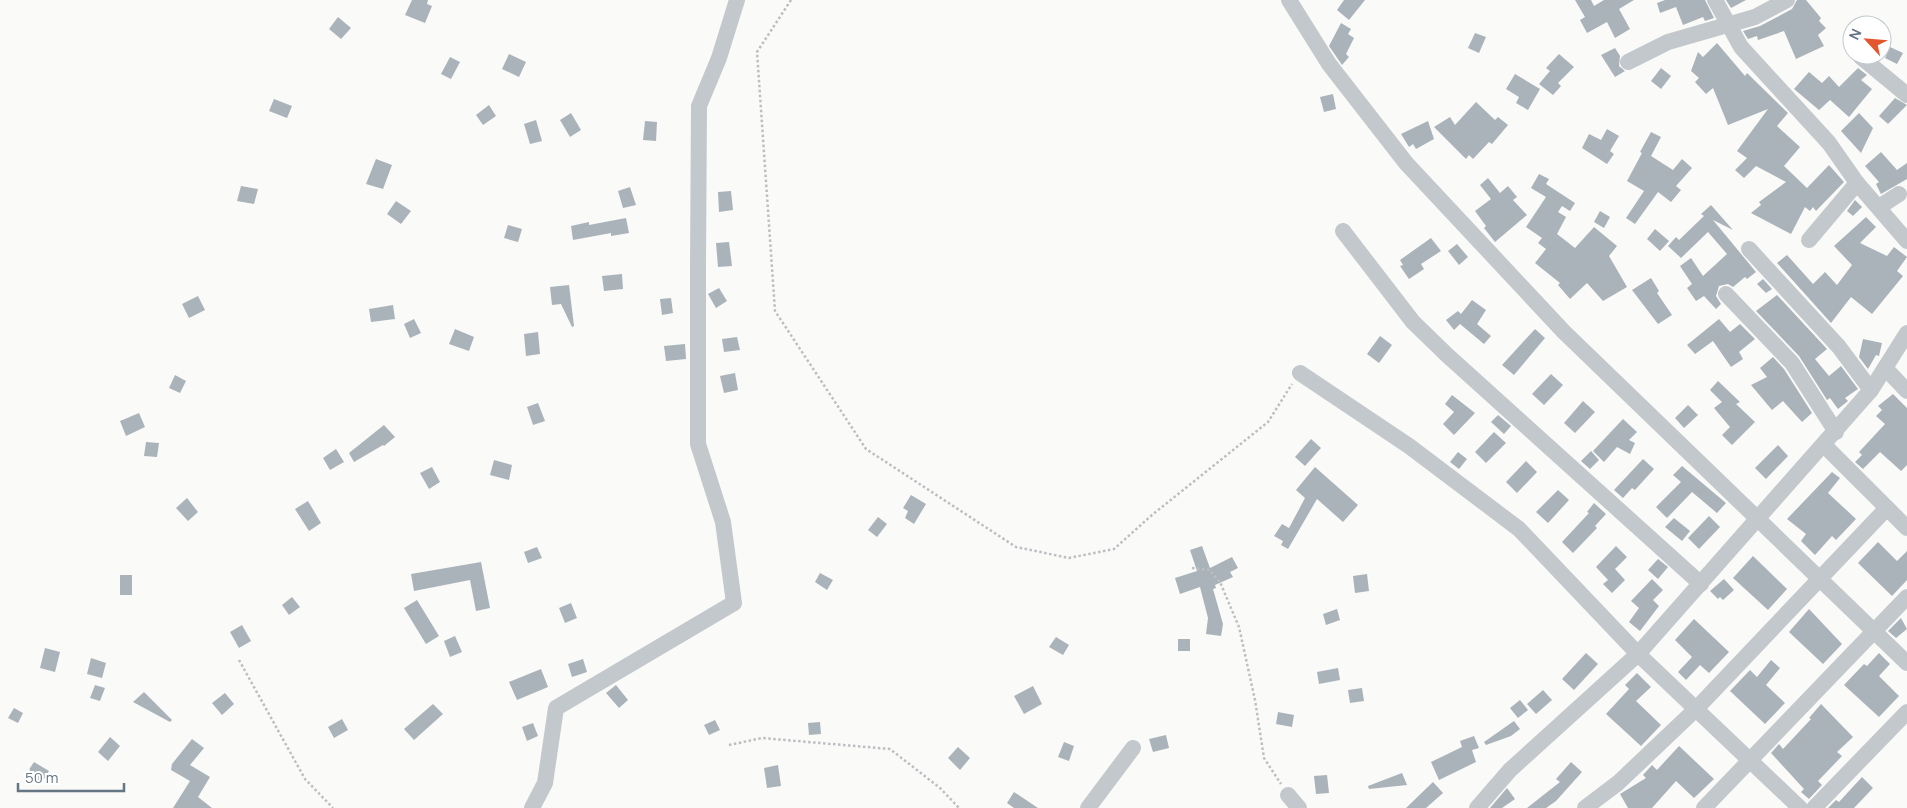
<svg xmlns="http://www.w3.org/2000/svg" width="1907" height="808" font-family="Manrope,sans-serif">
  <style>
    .building { fill: #aab3b9 }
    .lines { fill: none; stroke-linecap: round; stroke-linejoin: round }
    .path { stroke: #bbbfc2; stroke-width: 2.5; stroke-dasharray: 2.5 2.5; stroke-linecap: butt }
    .minor { stroke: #c3c8cc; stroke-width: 16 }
  </style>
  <rect width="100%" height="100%" fill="#fafaf8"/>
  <g class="building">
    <path d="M412 0H428L427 4 432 6 425 23 405 15Z"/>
    <path d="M1344 0H1365L1349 20 1337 10Z"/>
    <path d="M1575 0H1591L1594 6 1604 0H1634L1619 9 1630 29 1615 38 1607 22 1587 33 1580 20 1585 17Z"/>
    <path d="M1665 0H1705L1714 18 1705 21 1703 17 1683 25 1676 7 1660 13 1657 3Z"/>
    <path d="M1726 0H1746L1731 8Z"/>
    <path d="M1797 0H1806L1821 18 1819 21 1826 28 1818 35 1824 46 1796 59 1784 31 1758 40 1757 36 1748 39 1743 31 1760 26 1792 9Z"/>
    <path d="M338 17 351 28 341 39 329 29Z"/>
    <path d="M1341 23 1351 29 1348 34 1354 38 1346 54 1349 57 1342 65 1329 46Z"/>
    <path d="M1475 33 1486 37 1479 53 1468 48Z"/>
    <path d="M1717 43 1745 76 1747 73 1788 113 1777 126 1800 147 1784 166 1807 188 1829 165 1844 182 1816 211 1813 207 1810 211 1805 207 1791 234 1751 213 1761 205 1759 202 1786 182 1756 166 1744 178 1735 170 1747 158 1737 151 1768 109 1728 125 1713 88 1706 94 1695 82 1699 78 1691 71 1698 52 1703 57Z"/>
    <path d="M1890 47 1903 53 1897 64 1885 58Z"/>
    <path d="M1615 48 1620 56 1619 66 1625 71 1615 77 1601 55Z"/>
    <path d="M509 54 526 62 519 77 502 69Z"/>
    <path d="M1559 54 1574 67 1558 83 1561 86 1553 95 1539 84 1550 71 1546 68Z"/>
    <path d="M450 57 460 62 451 79 441 74Z"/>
    <path d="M1661 68 1671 76 1661 89 1651 81Z"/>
    <path d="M1858 68 1867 75 1861 80 1872 89 1849 117 1830 100 1819 110 1794 89 1809 72 1822 83 1829 76 1839 87Z"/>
    <path d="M1515 74 1540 89 1528 110 1516 103 1519 97 1506 89Z"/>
    <path d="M1333 94 1336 109 1324 112 1320 97Z"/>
    <path d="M1895 98 1907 105 1888 124 1879 116Z"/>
    <path d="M274 99 292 106 287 118 269 111Z"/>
    <path d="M1476 102 1495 120 1498 117 1508 125 1492 144 1489 142 1473 159 1469 155 1466 159 1434 127 1450 117 1455 125Z"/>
    <path d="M489 105 496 116 483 125 476 115Z"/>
    <path d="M571 113 581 130 570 137 560 120Z"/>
    <path d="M1859 113 1873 128 1861 153 1841 131Z"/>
    <path d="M536 120 542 141 530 144 524 124Z"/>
    <path d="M645 121 657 122 656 141 643 140Z"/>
    <path d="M1428 121 1434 139 1416 149 1413 144 1409 147 1401 134Z"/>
    <path d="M1607 129 1619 136 1610 151 1614 154 1607 164 1582 148 1589 134 1601 140Z"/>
    <path d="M1651 132 1661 137 1651 156 1673 170 1682 159 1692 168 1676 186 1681 190 1671 202 1658 192 1635 224 1626 218 1644 191 1627 181 1642 153 1640 152Z"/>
    <path d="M1881 152 1897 170 1907 163V179L1881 194 1876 184 1879 182 1865 166Z"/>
    <path d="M376 159 392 165 383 189 366 184Z"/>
    <path d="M1539 174 1549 179 1546 184 1575 203 1570 211 1562 206 1558 212 1566 217 1557 234 1575 248 1594 227 1617 246 1609 256 1627 287 1603 301 1587 283 1570 299 1558 285 1560 283 1535 263 1546 249 1538 243 1542 238 1526 227 1546 197 1531 188Z"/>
    <path d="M1488 178 1500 193 1508 186 1517 197 1513 200 1527 215 1495 242 1484 228 1486 226 1475 211 1491 199 1480 185Z"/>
    <path d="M241 186 258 189 254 204 237 201Z"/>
    <path d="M630 187 636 205 623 208 618 191Z"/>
    <path d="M731 191 733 210 719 212 718 192Z"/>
    <path d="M1855 200 1862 207 1853 216 1847 211Z"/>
    <path d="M396 201 411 211 401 224 387 214Z"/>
    <path d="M1711 205 1733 230 1713 220 1756 272 1747 279 1745 277 1733 287 1728 284 1719 286 1716 296 1721 304 1716 309 1704 296 1696 301 1687 288 1692 284 1680 266 1691 258 1703 276 1727 254 1708 232 1681 258 1668 246 1676 237 1679 240 1704 216 1701 214Z"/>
    <path d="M1600 211 1610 217 1604 228 1594 222Z"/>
    <path d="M1866 217 1876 227 1860 243 1887 256 1894 247 1907 257 1897 271 1903 276 1872 314 1851 297 1831 323 1777 263 1787 255 1813 284 1825 272 1837 285 1852 265 1834 246Z"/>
    <path d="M626 218 629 233 611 236V233L573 240 571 226 589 222V225Z"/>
    <path d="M508 225 522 229 518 242 504 238Z"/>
    <path d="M1655 229 1669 241 1660 251 1647 239Z"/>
    <path d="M1431 238 1441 251 1421 264 1424 269 1409 279 1400 266 1403 265 1400 260Z"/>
    <path d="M729 242 732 266 718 267 716 243Z"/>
    <path d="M1457 244 1468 257 1459 265 1448 251Z"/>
    <path d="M622 274 623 289 604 291 602 276Z"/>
    <path d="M1651 278 1659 291 1657 293 1672 315 1658 324 1632 290Z"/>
    <path d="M1763 279 1772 289 1766 293 1757 284Z"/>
    <path d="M569 285 574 326 572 327 561 304 552 305 550 287Z"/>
    <path d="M719 288 727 301 716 308 708 294Z"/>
    <path d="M1777 295 1827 349 1815 359 1829 376 1841 366 1858 389 1845 398 1848 401 1838 409 1830 398 1827 400 1799 356 1756 311Z"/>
    <path d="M198 296 205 310 189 318 182 304Z"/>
    <path d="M671 298 673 313 662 315 660 299Z"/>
    <path d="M1472 300 1486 310 1477 324 1491 336 1484 344 1460 324 1454 330 1446 320 1458 311 1461 314Z"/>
    <path d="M393 305 395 319 371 322 369 309Z"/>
    <path d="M414 319 421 333 410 338 404 324Z"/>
    <path d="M1719 319 1730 332 1740 324 1755 339 1739 352 1743 359 1731 367 1713 341 1695 354 1687 345Z"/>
    <path d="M455 329 474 337 469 351 449 344Z"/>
    <path d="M1535 329 1545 338 1514 375 1502 365Z"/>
    <path d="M538 332 540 354 526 356 524 334Z"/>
    <path d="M1380 336 1392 345 1379 363 1367 354Z"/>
    <path d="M737 337 740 350 724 352 722 339Z"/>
    <path d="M1863 339 1882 343 1879 356 1876 355 1868 369 1859 357Z"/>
    <path d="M685 344 686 359 666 361 664 346Z"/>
    <path d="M1773 357 1784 369 1812 413 1802 422 1783 401 1772 410 1751 385 1767 377 1760 368Z"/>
    <path d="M735 373 738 390 724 393 720 376Z"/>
    <path d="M1551 374 1563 385 1544 405 1532 394Z"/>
    <path d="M175 375 186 381 180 393 169 388Z"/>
    <path d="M1718 381 1740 402 1736 404 1755 422 1732 445 1722 435 1730 427 1714 408 1722 402 1710 390Z"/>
    <path d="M1893 394 1907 408V465L1901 471 1880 452 1863 469 1855 462 1862 455 1859 452 1885 424 1876 416 1882 410 1878 406Z"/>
    <path d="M1452 395 1475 413 1454 435 1443 424 1454 412 1445 404Z"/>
    <path d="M1583 401 1595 412 1575 433 1564 423Z"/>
    <path d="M538 403 545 421 533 425 527 407Z"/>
    <path d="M1688 405 1698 415 1684 428 1675 418Z"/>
    <path d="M139 413 145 427 126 436 120 421Z"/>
    <path d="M1498 415 1511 426 1504 434 1491 422Z"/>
    <path d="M1623 419 1637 432 1629 440 1635 443 1630 454 1617 447 1604 462 1593 451Z"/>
    <path d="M384 425 395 437 384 446 383 445 354 462 349 453Z"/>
    <path d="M1494 432 1506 443 1486 463 1475 452Z"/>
    <path d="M1311 439 1321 448 1305 466 1295 457Z"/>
    <path d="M146 442 159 443 157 457 144 456Z"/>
    <path d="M1778 445 1788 456 1766 479 1755 468Z"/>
    <path d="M336 449 344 462 330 470 323 458Z"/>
    <path d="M1591 451 1599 460 1590 469 1581 461Z"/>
    <path d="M1458 452 1467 459 1459 469 1450 462Z"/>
    <path d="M1643 459 1654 469 1635 490 1632 488 1623 498 1614 490Z"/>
    <path d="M494 460 512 465 509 480 490 475Z"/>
    <path d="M1526 461 1537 472 1517 493 1506 482Z"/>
    <path d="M1682 466 1726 503 1717 513 1692 492 1667 518 1656 507 1681 482 1673 475Z"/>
    <path d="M432 467 440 482 429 489 420 473Z"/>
    <path d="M1315 467 1358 505 1343 522 1317 499 1288 549 1281 545 1283 541 1274 536 1282 524 1289 528 1305 498 1296 490Z"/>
    <path d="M1832 472 1840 478 1828 493 1856 519 1836 540 1832 536 1815 555 1801 541 1806 534 1787 519Z"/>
    <path d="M1558 490 1569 500 1548 523 1536 512Z"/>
    <path d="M911 495 926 504 914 524 905 518 908 511 903 508Z"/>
    <path d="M187 498 198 512 188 521 176 508Z"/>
    <path d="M308 501 321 523 309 531 295 509Z"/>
    <path d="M1594 503 1606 514 1595 526 1597 528 1573 553 1562 542 1589 513 1587 512Z"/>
    <path d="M1709 516 1720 527 1699 549 1688 538Z"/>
    <path d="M878 517 887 524 877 537 868 530Z"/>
    <path d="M1674 518 1690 531 1682 541 1665 527Z"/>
    <path d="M1878 542 1897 561 1907 551V580L1892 596 1858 563Z"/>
    <path d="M1202 546 1210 568 1232 557 1238 568 1230 572 1233 577 1215 585 1216 588 1213 589 1223 624 1221 636 1206 634 1208 618 1200 587 1180 594 1175 578 1197 571 1190 550Z"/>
    <path d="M1616 546 1627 557 1615 569 1625 580 1612 593 1603 584 1608 580 1596 567Z"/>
    <path d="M537 547 542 558 528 563 524 552Z"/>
    <path d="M1753 556 1787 589 1768 610 1733 578Z"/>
    <path d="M1658 559 1668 567 1658 579 1648 570Z"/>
    <path d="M481 562 490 608 476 611 470 580 414 591 411 574Z"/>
    <path d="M820 573 833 580 827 590 815 582Z"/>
    <path d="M1367 574 1369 591 1355 593 1353 576Z"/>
    <rect x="120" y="575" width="12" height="20"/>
    <path d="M1652 579 1663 590 1653 600 1659 606 1640 631 1629 622 1639 608 1631 601Z"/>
    <path d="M1724 579 1734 590 1723 600 1720 597 1718 599 1710 591Z"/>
    <path d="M292 597 300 607 289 615 282 605Z"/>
    <path d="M417 600 439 636 426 644 404 608Z"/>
    <path d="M571 603 577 618 565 623 559 608Z"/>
    <path d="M1337 609 1340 620 1326 625 1323 614Z"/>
    <path d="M1809 609 1842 644 1823 664 1789 632Z"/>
    <path d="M1901 618 1907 629 1896 638 1888 631Z"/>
    <path d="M1694 619 1729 652 1709 673 1700 665 1686 680 1678 672 1692 657 1675 640Z"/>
    <path d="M242 625 251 641 239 648 230 632Z"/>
    <path d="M455 636 462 652 450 657 444 641Z"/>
    <path d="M1056 637 1069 645 1063 655 1049 647Z"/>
    <rect x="1178" y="639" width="12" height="12"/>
    <path d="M45 648 60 652 55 672 40 668Z"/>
    <path d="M1586 653 1598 664 1574 690 1562 679Z"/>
    <path d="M1879 653 1890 664 1879 676 1899 696 1879 717 1844 685 1864 664 1867 666Z"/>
    <path d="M91 658 106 663 102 678 87 674Z"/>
    <path d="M583 659 587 672 572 677 568 664Z"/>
    <path d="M1771 660 1780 668 1766 685 1785 703 1765 724 1730 691 1750 670 1757 677Z"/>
    <path d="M1338 668 1340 680 1319 684 1317 672Z"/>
    <path d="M541 669 548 687 517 700 509 682Z"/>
    <path d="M1637 673 1651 687 1636 701 1661 725 1641 746 1606 714 1629 689 1625 685Z"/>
    <path d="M95 685 105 688 100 701 90 698Z"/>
    <path d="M616 685 628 700 619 708 606 693Z"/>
    <path d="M1033 686 1042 704 1024 714 1014 696Z"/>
    <path d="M1362 688 1364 701 1350 703 1348 690Z"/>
    <path d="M1543 690 1552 700 1536 714 1527 704Z"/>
    <path d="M144 692 172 720 170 722 133 702Z"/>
    <path d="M225 693 234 704 222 715 212 703Z"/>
    <path d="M1520 700 1528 710 1518 718 1510 708Z"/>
    <path d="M433 704 443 714 414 740 404 729Z"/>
    <path d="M1821 704 1853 737 1837 752 1842 756 1818 781 1822 785 1809 799 1801 792 1804 789 1771 753 1779 744 1783 749 1811 719 1809 718Z"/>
    <path d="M14 708 23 713 18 723 8 718Z"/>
    <path d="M1278 712 1294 715 1292 727 1276 724Z"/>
    <path d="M342 719 348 730 334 738 328 727Z"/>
    <path d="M715 720 720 730 709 735 704 725Z"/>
    <path d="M1514 721 1520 729 1511 736 1486 745 1484 742Z"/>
    <path d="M820 722 821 734 809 735 808 723Z"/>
    <path d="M533 723 538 736 527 741 522 727Z"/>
    <path d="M1166 735 1169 748 1153 752 1149 739Z"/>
    <path d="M1474 736 1479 748 1472 750 1476 762 1439 780 1431 762 1462 747 1460 741Z"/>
    <path d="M110 737 120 746 108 761 98 752Z"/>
    <path d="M192 739 204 748 190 765 210 777 198 797 212 808H173L190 781 171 770 172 764Z"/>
    <path d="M1064 742 1074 746 1069 761 1058 757Z"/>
    <path d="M1679 746 1714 779 1694 798 1676 781 1652 808H1628L1620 794 1646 778 1643 775 1652 765 1657 770Z"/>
    <path d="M958 747 970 758 960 770 948 758Z"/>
    <path d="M34 762 49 771 41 784 26 774Z"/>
    <path d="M1571 762 1582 772 1556 801 1546 808H1527L1560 782 1556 779Z"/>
    <path d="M778 765 781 786 767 788 764 768Z"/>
    <path d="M1402 773 1407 785 1369 789 1368 786Z"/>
    <path d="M1327 775 1329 793 1316 794 1314 776Z"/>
    <path d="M1862 777 1873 788 1854 808H1828L1836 800 1839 802Z"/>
    <path d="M1433 782 1443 793 1426 808H1406Z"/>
    <path d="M1507 788 1515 799 1502 808H1490Z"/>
    <path d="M1014 792 1038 808H1014L1007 803Z"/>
  </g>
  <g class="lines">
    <g class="path">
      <path d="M791 0 757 52 775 311 866 449 1016 547 1069 558 1114 549 1152 515 1268 422 1292 384"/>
      <path d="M1192 568 1209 570 1220 582 1239 627 1255 700 1264 758 1281 784"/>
      <path d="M239 660 305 779 333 808"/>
      <path d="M729 745 762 738 890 749 940 788 959 808"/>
    </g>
    <g class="minor">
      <path d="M1289 0 1329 64 1406 163 1564 332 1907 663"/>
      <path d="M1715 0 1741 47 1829 143 1857 183 1907 241"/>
      <path d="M1861 57 1907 95"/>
      <path d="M1628 62 1668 42 1755 17 1787 0"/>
      <path d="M1879 207 1899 194"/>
      <path d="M1343 231 1413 322 1447 355 1701 584"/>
      <path d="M1809 240 1857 183"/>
      <path d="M1749 249 1839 347 1871 390"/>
      <path d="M1726 294 1792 363 1836 432"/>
      <path d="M1885 368 1907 391"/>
      <path d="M1300 373 1409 446 1519 529 1638 654 1800 808"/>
      <path d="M1824 445 1907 528"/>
      <path d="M1288 795 1299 808"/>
      <path d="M532 808 545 783 556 708 734 603 723 522 698 444V265L699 106 719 58 737 0"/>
      <path d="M1088 808 1133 748"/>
      <path d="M1477 808 1510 770 1638 654 1871 390 1907 333"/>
      <path d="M1585 808 1618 783 1696 709 1887 508"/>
      <path d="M1704 808 1907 597"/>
      <path d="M1814 808 1907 712"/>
    </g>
  </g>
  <g transform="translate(1867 40) rotate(296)"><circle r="24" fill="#ffffff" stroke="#c1c8cd"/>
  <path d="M0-4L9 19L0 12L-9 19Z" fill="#e4572e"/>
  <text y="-8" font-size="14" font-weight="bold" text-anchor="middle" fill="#657683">N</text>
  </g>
  <path d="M18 783v8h106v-8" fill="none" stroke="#657683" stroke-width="2.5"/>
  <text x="25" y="783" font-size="15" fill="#657683" stroke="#ffffff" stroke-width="4" paint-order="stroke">50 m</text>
</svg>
